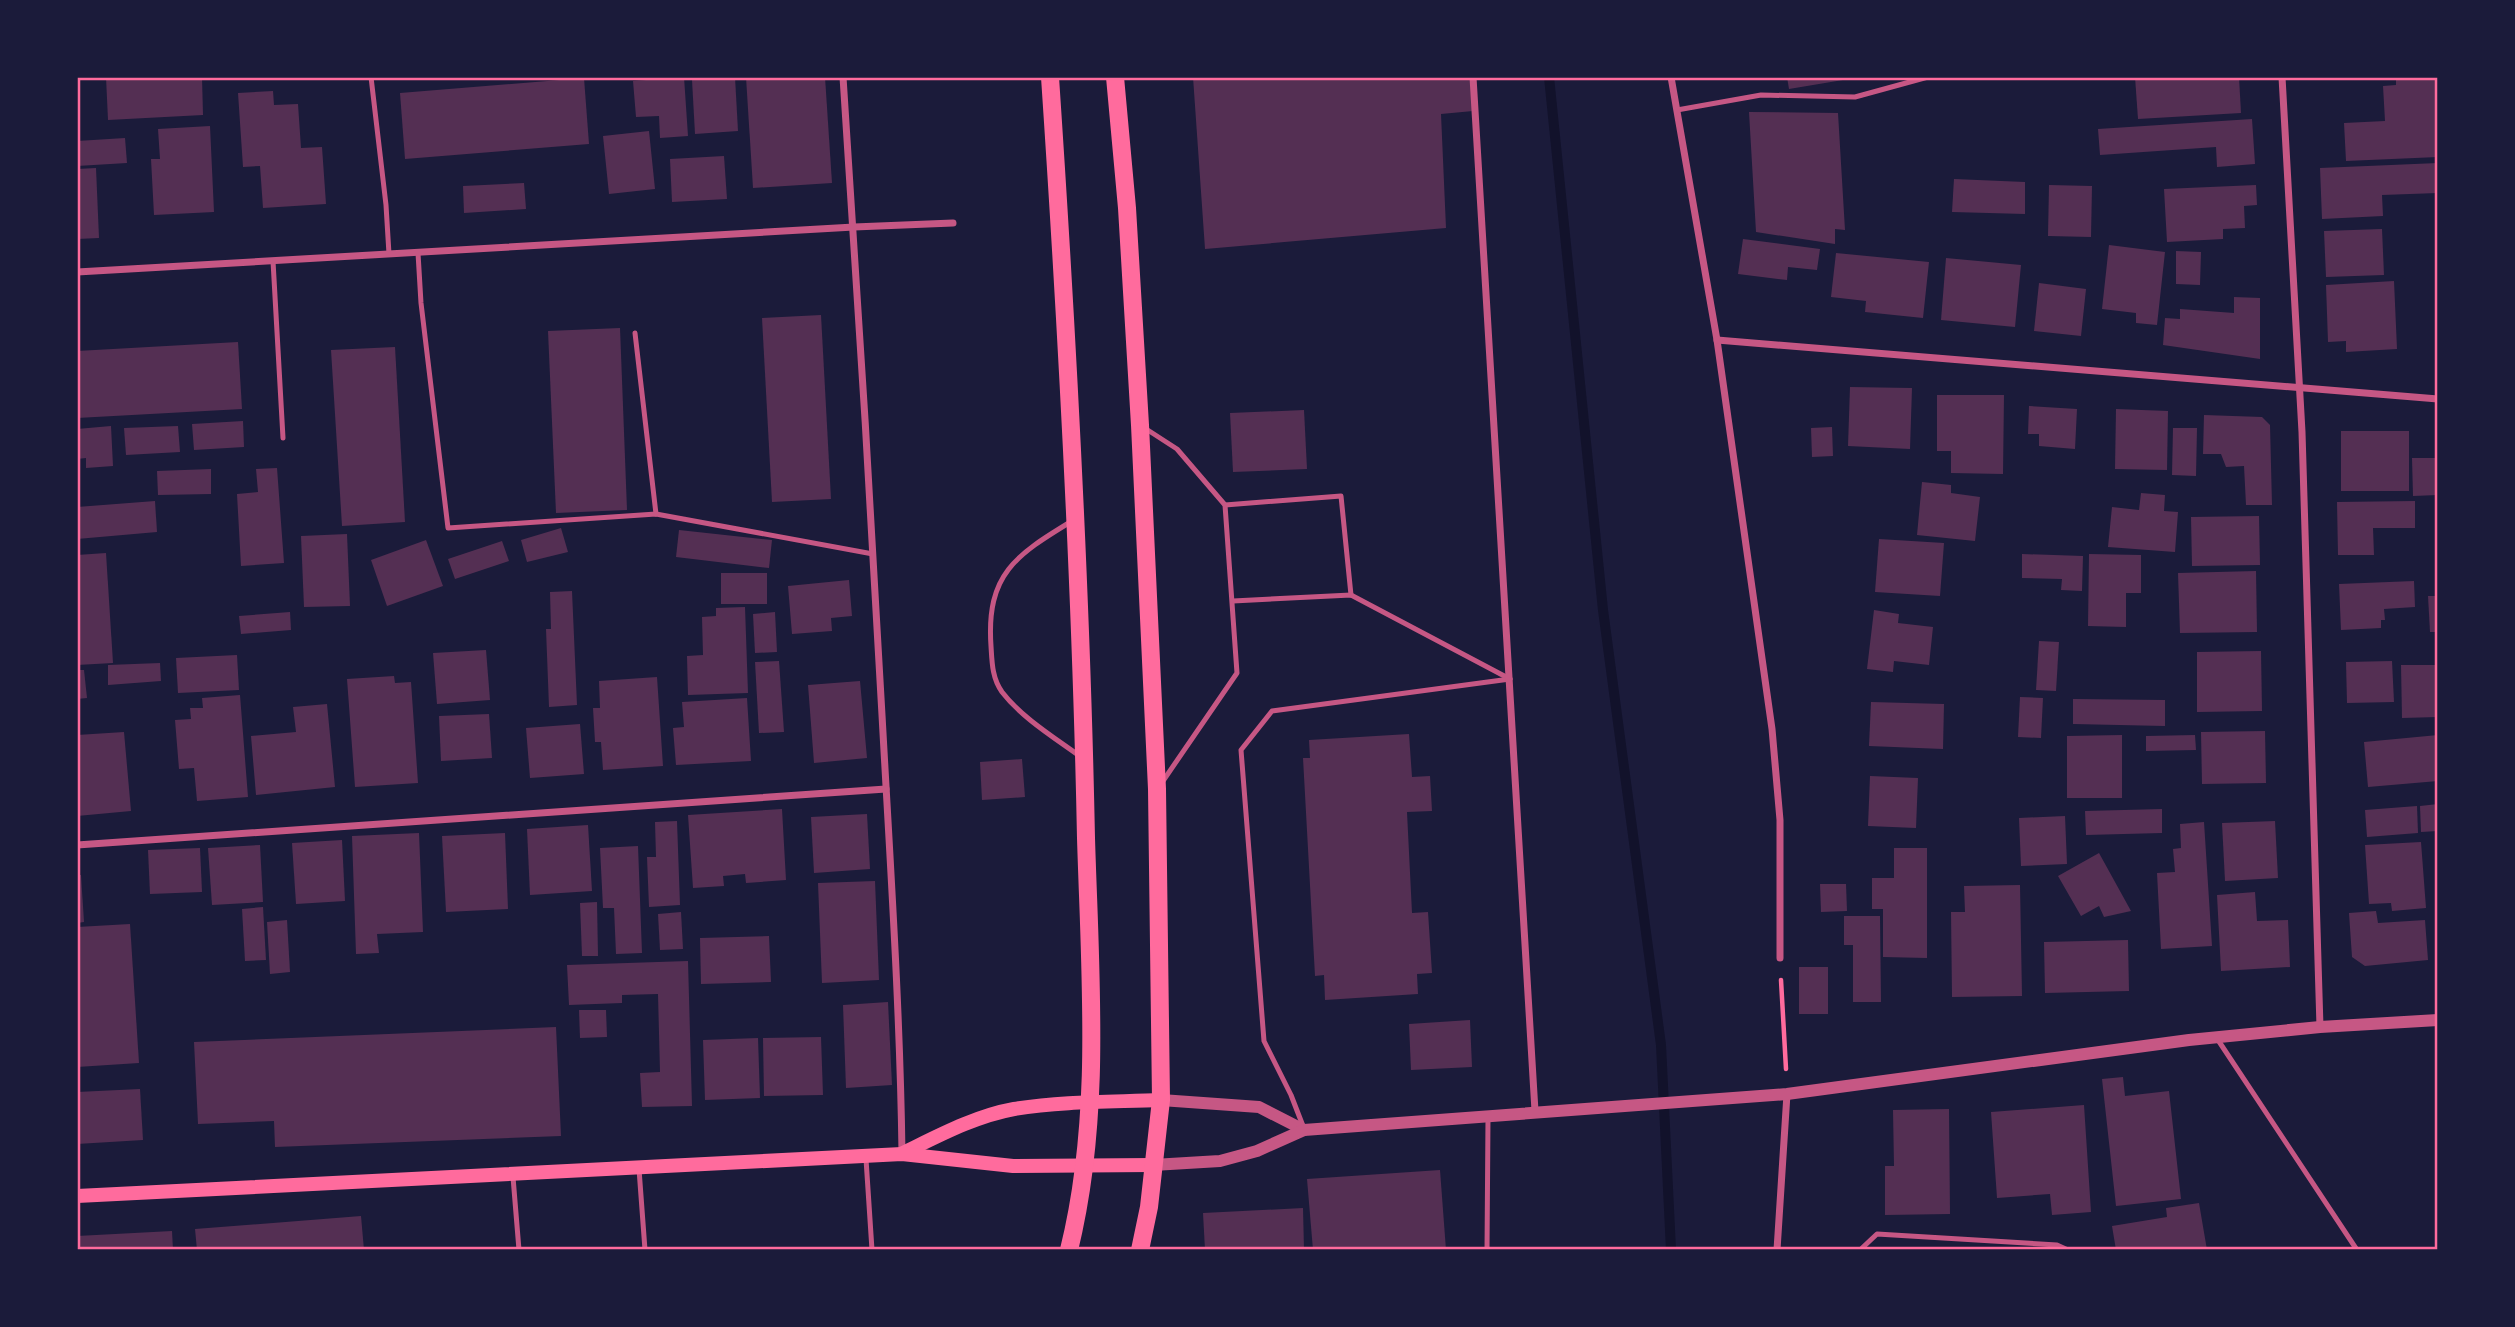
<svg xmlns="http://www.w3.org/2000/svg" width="2515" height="1327" font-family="Raleway,sans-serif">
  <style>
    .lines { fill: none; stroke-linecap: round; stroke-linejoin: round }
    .stream { stroke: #12122b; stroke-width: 10 }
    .building { fill: #542f53 }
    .path { stroke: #ff6b9d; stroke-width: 4.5 }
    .service { stroke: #c65784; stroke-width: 5 }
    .minor { stroke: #c65784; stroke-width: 7 }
    .tertiary { stroke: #c65784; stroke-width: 12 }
    .secondary { stroke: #ff6b9d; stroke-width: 14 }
    .primary { stroke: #ff6b9d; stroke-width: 18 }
    .neatline { fill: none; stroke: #ff6b9d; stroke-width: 2.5 }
  </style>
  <rect width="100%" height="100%" fill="#1b1b3a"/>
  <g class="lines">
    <path class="stream" d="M1549 77 1603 610 1661 1045 1671 1250"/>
  </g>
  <g class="building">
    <path d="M106 77H202L203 115 108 120Z"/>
    <path d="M684 77 688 136 660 138 659 116 636 117 633 81Z"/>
    <path d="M735 77 738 131 695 134 692 80Z"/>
    <path d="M746 77H825L832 183 753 188Z"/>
    <path d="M1193 77H1470L1473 111 1441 114 1446 228 1205 249Z"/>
    <path d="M1787 77H1855V78L1789 89Z"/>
    <path d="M2135 77H2239L2241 113 2138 119Z"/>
    <path d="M2396 77H2438V157L2346 161 2344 123 2385 121 2383 86 2396 85Z"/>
    <path d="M584 78 589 144 405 159 400 93Z"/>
    <path d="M273 91 274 105 298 104 301 148 322 147 326 204 263 208 260 166 243 167 238 93Z"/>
    <path d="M1749 112 1838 113 1845 230 1835 229V244L1756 232Z"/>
    <path d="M2252 119 2255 164 2217 167 2216 147 2100 155 2098 129Z"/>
    <path d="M210 126 214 212 154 215 151 159H160L158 129Z"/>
    <path d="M649 131 655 189 609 194 603 136Z"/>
    <path d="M125 138 127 163 77 166V141Z"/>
    <path d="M724 156 727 199 672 202 670 159Z"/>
    <path d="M2438 163V193L2382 195 2383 216 2322 219 2320 168Z"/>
    <path d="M96 168 99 238 77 239V169Z"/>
    <path d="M1954 179 2025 182V214L1952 212Z"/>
    <path d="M524 183 526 209 464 213 463 186Z"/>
    <path d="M2049 185 2092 186 2091 237 2048 236Z"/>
    <path d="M2256 185 2257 205 2244 206 2245 228 2223 229V239L2167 242 2164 189Z"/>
    <path d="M2382 229 2384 275 2326 277 2324 231Z"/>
    <path d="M1743 239 1820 249 1817 270 1788 267 1787 280 1738 274Z"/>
    <path d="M2109 245 2165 252 2157 325 2136 323V313L2102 309Z"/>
    <path d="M2176 251 2201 252 2200 285 2176 284Z"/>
    <path d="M1836 253 1929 262 1923 318 1865 312 1866 301 1831 297Z"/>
    <path d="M1946 258 2021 265 2015 327 1941 320Z"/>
    <path d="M2394 281 2397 349 2346 352V341L2328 342 2326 285Z"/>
    <path d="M2039 283 2086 289 2081 336 2034 331Z"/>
    <path d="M2234 297 2260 298V359L2163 345 2165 318 2180 319V309L2234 313Z"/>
    <path d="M821 315 831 499 772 502 762 318Z"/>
    <path d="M620 328 627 510 556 513 548 331Z"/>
    <path d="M238 342 242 409 77 418V351Z"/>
    <path d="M395 347 405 522 342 526 331 350Z"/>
    <path d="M1850 387 1912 388 1910 449 1848 446Z"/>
    <path d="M1937 395H2004L2003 474 1951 473V451H1937Z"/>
    <path d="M2029 406 2077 409 2075 449 2039 446V434H2028Z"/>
    <path d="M2116 409 2168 411 2167 470 2115 469Z"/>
    <path d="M1304 410 1307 469 1233 472 1230 413Z"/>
    <path d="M2204 415 2262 417 2270 425 2272 505H2246L2244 466 2226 467 2221 454H2203Z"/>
    <path d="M243 421 244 447 194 450 192 424Z"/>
    <path d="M111 426 113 466 86 468V458L77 459V429Z"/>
    <path d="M178 426 180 452 126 455 124 428Z"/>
    <path d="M1832 427 1833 456 1812 457 1811 428Z"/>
    <path d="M2173 428H2197L2196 476 2172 475Z"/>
    <rect x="2341" y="431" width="68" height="60"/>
    <path d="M2412 458H2438V495L2413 496Z"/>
    <path d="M277 468 284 563 241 566 237 494 258 492 256 469Z"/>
    <path d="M211 469V494L158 495 157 471Z"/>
    <path d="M1922 482 1951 485V493L1980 497 1975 541 1917 535Z"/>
    <path d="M2141 493 2165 495 2164 511 2178 512 2175 552 2108 547 2112 507 2139 510Z"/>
    <path d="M155 501 157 532 77 539V507Z"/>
    <path d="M2415 501V528H2373L2374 555H2338L2337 502Z"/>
    <path d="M2259 516 2260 565 2192 566 2191 517Z"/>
    <path d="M561 528 568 552 527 562 521 540Z"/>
    <path d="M679 530 772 540 769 568 676 557Z"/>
    <path d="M347 534 350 606 304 607 301 536Z"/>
    <path d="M1879 539 1944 543 1940 596 1875 592Z"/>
    <path d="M426 540 443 586 387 606 371 560Z"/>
    <path d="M502 541 509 561 455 579 448 559Z"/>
    <path d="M106 553 113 663 77 665V555Z"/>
    <path d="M2022 554 2083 556 2082 591 2061 590 2062 579 2022 578Z"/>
    <path d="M2089 554 2141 555V593H2126V627L2088 626Z"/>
    <path d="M2256 571 2257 632 2180 633 2178 573Z"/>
    <rect x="721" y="573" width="46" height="31"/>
    <path d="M849 580 852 616 831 618 832 631 792 634 788 586Z"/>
    <path d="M2414 581 2415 607 2384 609 2385 620H2381V628L2341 630 2339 584Z"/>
    <path d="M572 591 577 705 549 707 546 629H551L550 592Z"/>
    <path d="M2428 596H2438V632H2430Z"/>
    <path d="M745 607 748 693 688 695 687 656 703 655 702 617 716 616V608Z"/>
    <path d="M1874 610 1899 614 1898 623 1933 627 1929 665 1894 661 1893 672 1867 669Z"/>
    <path d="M290 612 291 630 241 634 239 616Z"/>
    <path d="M775 612 777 652 755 653 753 614Z"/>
    <path d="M2039 641 2059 642 2056 691 2036 690Z"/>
    <path d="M486 650 490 700 437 704 433 653Z"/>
    <path d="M2261 651 2262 711 2197 712V652Z"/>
    <path d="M237 655 239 690 178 693 176 658Z"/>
    <path d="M779 661 784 732 759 733 755 662Z"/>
    <path d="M2392 661 2394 702 2347 703 2346 662Z"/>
    <path d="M160 663 161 681 108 685V665Z"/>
    <path d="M2401 665H2438V717L2402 718Z"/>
    <path d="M77 670H84L87 698 77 699Z"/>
    <path d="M394 676 395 683 411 682 418 783 355 787 347 679Z"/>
    <path d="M657 677 663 766 603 770 601 742H595L593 708H600L599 681Z"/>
    <path d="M860 681 867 758 814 763 808 685Z"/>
    <path d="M240 695 248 797 197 801 194 768 179 769 175 720 191 719 190 708H203L202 698Z"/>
    <path d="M2020 697 2043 698 2041 738 2018 737Z"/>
    <path d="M747 698 751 761 676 765 673 728 684 727 682 702Z"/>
    <path d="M2073 699 2165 700V726L2073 724Z"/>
    <path d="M1871 702 1944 704 1943 749 1869 746Z"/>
    <path d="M327 704 335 787 256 795 251 736 296 732 293 707Z"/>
    <path d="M489 714 492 758 441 761 439 716Z"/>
    <path d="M580 724 584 774 530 778 526 728Z"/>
    <path d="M2265 731 2266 783 2202 784 2201 732Z"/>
    <path d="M124 732 131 811 77 816V735Z"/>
    <path d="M1409 734 1412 777 1430 776 1432 811 1407 812 1412 913 1428 912 1432 973 1417 974 1418 994 1325 1000 1324 975 1315 976 1303 758H1310L1309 740Z"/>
    <path d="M2122 735V798H2067V736Z"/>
    <path d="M2195 735 2196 750 2146 751V736Z"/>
    <path d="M2438 735V781L2368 787 2364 742Z"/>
    <path d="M1022 759 1025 797 982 800 980 762Z"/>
    <path d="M1870 776 1918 778 1916 828 1868 826Z"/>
    <path d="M2438 804V831L2421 832 2420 806Z"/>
    <path d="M2417 806 2418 833 2367 837 2365 810Z"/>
    <path d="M782 809 786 880 746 883 745 874 723 876 724 886 693 888 688 815Z"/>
    <path d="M2162 809V833L2086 835 2085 811Z"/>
    <path d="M867 814 870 869 814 873 811 817Z"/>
    <path d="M2065 816 2067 864 2021 866 2019 818Z"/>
    <path d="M677 821 680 905 649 907 647 857H656L655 822Z"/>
    <path d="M2275 821 2278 878 2225 881 2222 823Z"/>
    <path d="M2204 822 2212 946 2161 949 2157 873 2175 872 2173 849 2181 848 2180 824Z"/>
    <path d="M588 825 592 891 530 895 527 829Z"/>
    <path d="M419 833 423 932 377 934 379 953 356 954 352 836Z"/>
    <path d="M505 833 508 909 446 912 442 836Z"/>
    <path d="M342 840 345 901 296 904 292 843Z"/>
    <path d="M2421 842 2426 908 2392 911 2391 903 2369 904 2365 845Z"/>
    <path d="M260 845 263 902 212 905 208 848Z"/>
    <path d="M638 846 642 953 616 954 614 908H603L600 848Z"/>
    <path d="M200 848 202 892 150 894 148 850Z"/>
    <path d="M1894 848H1927V958L1883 957V909H1872V878H1894Z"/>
    <path d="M2099 853 2131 911 2104 917 2099 906 2081 916 2058 876Z"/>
    <path d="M77 875H81L84 922 77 923Z"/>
    <path d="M875 881 879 980 822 983 818 883Z"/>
    <path d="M1820 884H1846L1847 911 1821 912Z"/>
    <path d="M2020 885 2022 996 1952 997 1951 912H1965L1964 886Z"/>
    <path d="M2255 892 2257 921 2288 920 2290 967 2221 971 2217 895Z"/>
    <path d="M597 902 598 956H582L580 903Z"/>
    <path d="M263 907 266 960 245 961 242 909Z"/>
    <path d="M2376 911 2378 923 2425 920 2428 960 2365 966 2352 957 2349 913Z"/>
    <path d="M681 912 683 949 660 950 658 914Z"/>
    <path d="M1844 916H1880L1881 1002H1853V945H1844Z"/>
    <path d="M287 920 290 972 270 974 267 922Z"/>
    <path d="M130 924 139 1063 77 1067V927Z"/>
    <path d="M769 936 771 982 701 984 700 938Z"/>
    <path d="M2128 940 2129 991 2045 993 2044 942Z"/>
    <path d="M688 961 692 1106 642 1107 640 1073 660 1072 658 994 622 995V1003L569 1005 567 965Z"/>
    <rect x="1799" y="967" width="29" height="47"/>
    <path d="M888 1002 892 1085 846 1088 843 1005Z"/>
    <path d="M579 1010H606L607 1037 580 1038Z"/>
    <path d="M1470 1020 1472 1067 1411 1070 1409 1024Z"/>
    <path d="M556 1027 561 1136 275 1147 274 1121 198 1124 194 1042Z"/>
    <path d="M821 1037 823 1095 764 1096 763 1038Z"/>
    <path d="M758 1038 760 1098 705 1100 703 1040Z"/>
    <path d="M2123 1077 2125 1096 2169 1091 2181 1199 2116 1206 2102 1079Z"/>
    <path d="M140 1089 143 1140 77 1144V1092Z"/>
    <path d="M2084 1105 2091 1212 2052 1215 2050 1194 1997 1198 1991 1112Z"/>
    <path d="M1949 1109 1950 1214 1885 1215V1166H1894L1893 1110Z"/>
    <path d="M1440 1170 1446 1250H1313L1307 1179Z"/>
    <path d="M2199 1203 2207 1250H2116L2112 1226 2167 1217 2166 1208Z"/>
    <path d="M1303 1208 1304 1250H1205L1203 1213Z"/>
    <path d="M361 1216 364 1250H197L195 1229Z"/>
    <path d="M172 1231 173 1250H77V1236Z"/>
  </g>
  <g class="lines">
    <path class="path" d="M1781 980 1786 1069"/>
    <g class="service">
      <path d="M371 77 386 205 389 254"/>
      <path d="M1677 110 1761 95 1855 97 1928 77"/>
      <path d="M418 253 421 303 448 528 656 514 873 554"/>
      <path d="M273 261 283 438"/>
      <path d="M635 333 656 514"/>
      <path d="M1143 427 1177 449 1225 505 1237 673 1163 781"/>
      <path d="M1225 505 1341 496 1351 595"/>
      <path d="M1072 521C1016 555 986 574 991 646 992 662 992 678 1002 692 1022 718 1055 738 1081 757"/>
      <path d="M1233 601 1351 595 1510 679"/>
      <path d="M2218 1040 2357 1250"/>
      <path d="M1303 1126 1291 1095 1264 1041 1241 750 1272 711 1510 679"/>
      <path d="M866 1159 872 1250"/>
      <path d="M639 1169 645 1250"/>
      <path d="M513 1177 519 1250"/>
      <path d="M1487 1250 1488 1118"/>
      <path d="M1860 1250 1877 1234 2057 1245 2068 1250"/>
    </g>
    <g class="minor">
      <path d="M843 77C858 290 870 502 882 715 890 861 900 1007 902 1153"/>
      <path d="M1473 77 1535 1111"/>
      <path d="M1671 77 1717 340 1772 729 1780 820V958"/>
      <path d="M2282 77 2302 432 2320 1027"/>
      <path d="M77 272 854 227 953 223"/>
      <path d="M1717 340 2438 399"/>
      <path d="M77 845 886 789"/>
      <path d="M1777 1250 1787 1094"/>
    </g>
    <g class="tertiary">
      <path d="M1161 1100 1259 1107 1304 1130"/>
      <path d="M1153 1165 1220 1161 1257 1151 1304 1130 1787 1094 2189 1040 2320 1027 2438 1020"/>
    </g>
    <g class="secondary">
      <path d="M903 1153C938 1136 975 1116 1014 1109 1062 1101 1112 1102 1161 1100"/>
      <path d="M77 1196 902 1154 1013 1166 1153 1165"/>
    </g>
    <g class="primary">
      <path d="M1050 77C1067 330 1081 584 1086 838 1090 974 1102 1117 1069 1250"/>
      <path d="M1115 77 1127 208 1140 425 1157 789 1161 1100 1149 1207 1140 1250"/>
    </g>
  </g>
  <rect width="2515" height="1327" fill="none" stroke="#1b1b3a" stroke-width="158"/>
  <rect x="79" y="79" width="2357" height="1169" class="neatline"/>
</svg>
